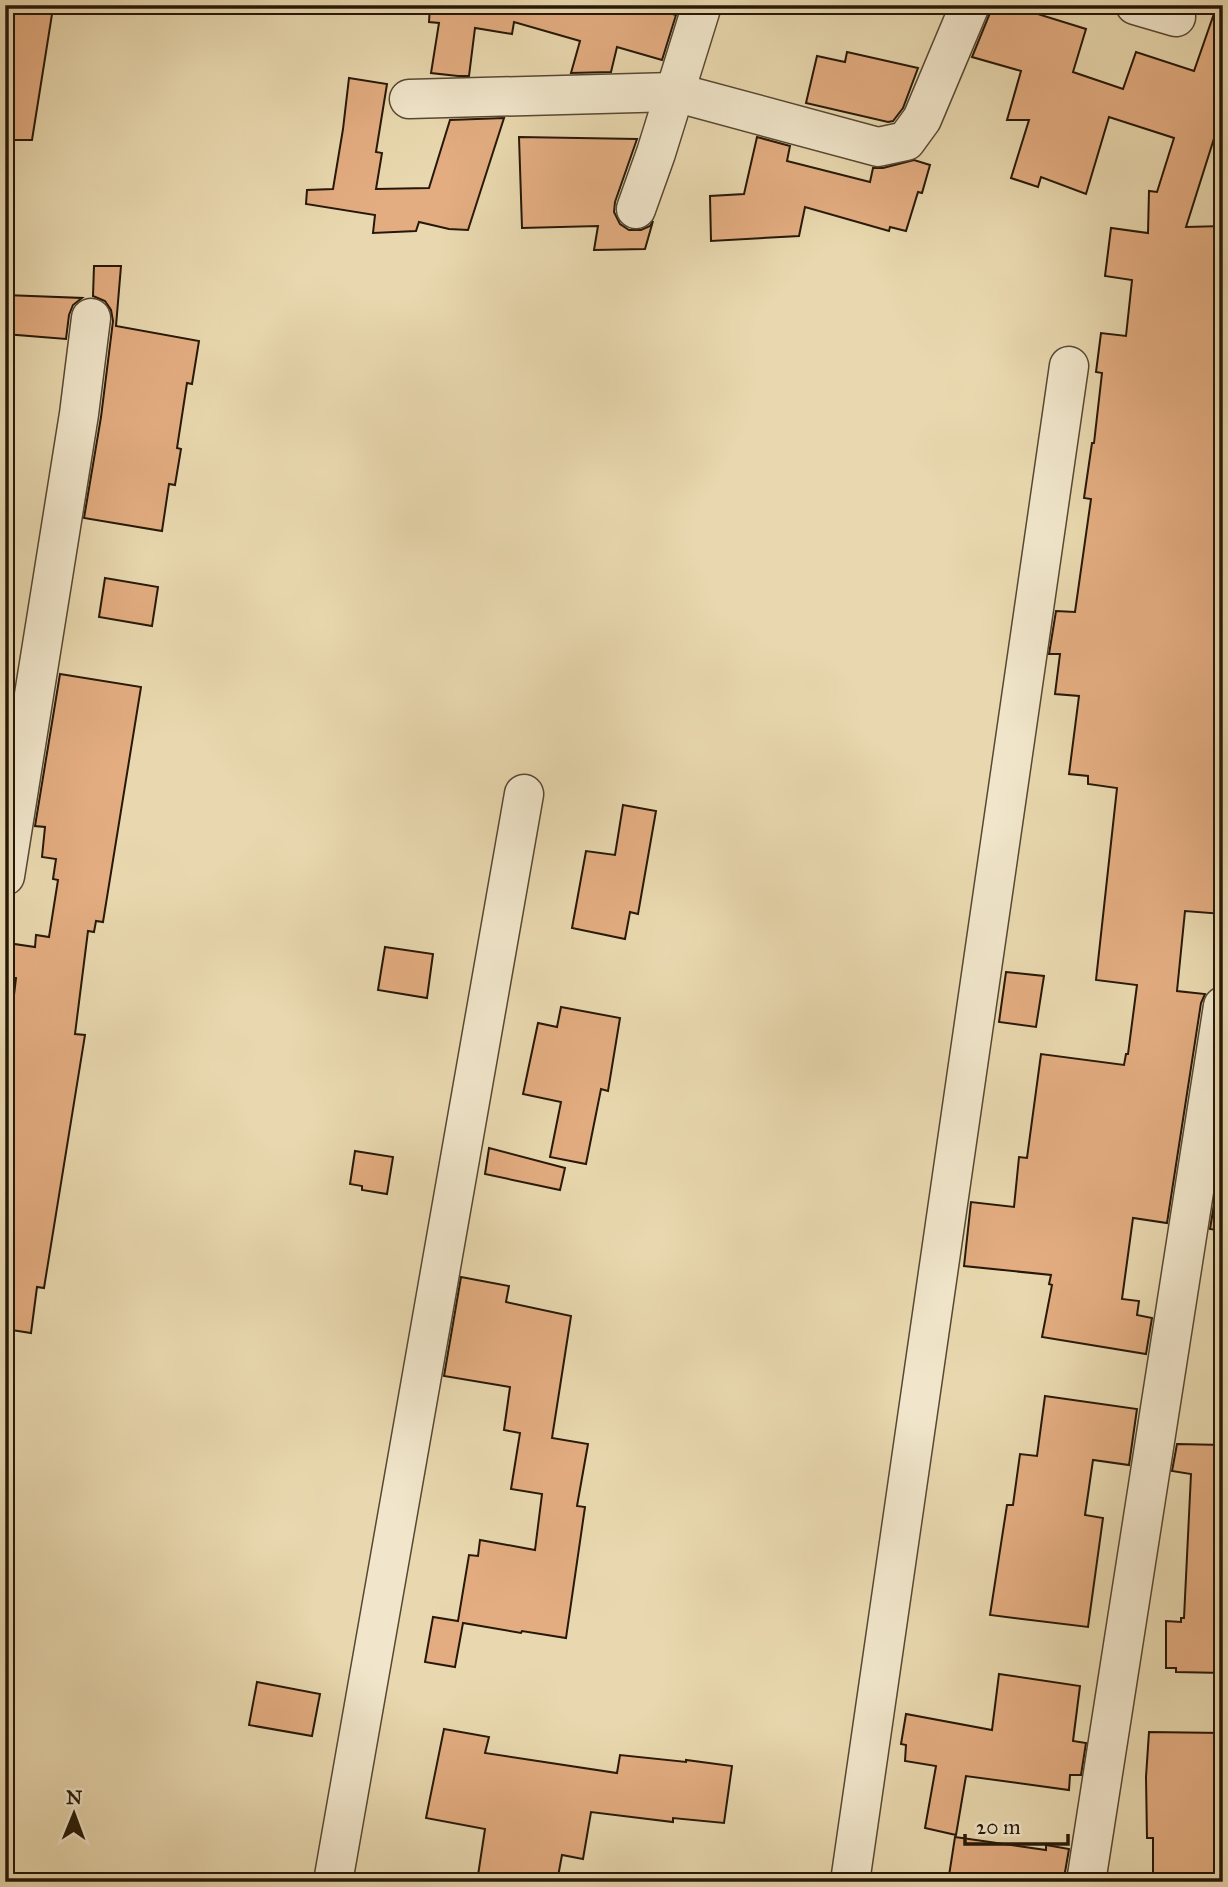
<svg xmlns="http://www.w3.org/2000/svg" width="1228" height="1887" font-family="'IM FELL Great Primer',serif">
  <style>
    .building { fill: #e3ad81; stroke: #261808; stroke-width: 2 }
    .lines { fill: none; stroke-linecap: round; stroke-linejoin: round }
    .minor-casing { stroke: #574832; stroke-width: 41 }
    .minor { stroke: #f1e6cb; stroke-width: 38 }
  </style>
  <rect width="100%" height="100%" fill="#e9d8af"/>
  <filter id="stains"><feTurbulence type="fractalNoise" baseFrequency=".00286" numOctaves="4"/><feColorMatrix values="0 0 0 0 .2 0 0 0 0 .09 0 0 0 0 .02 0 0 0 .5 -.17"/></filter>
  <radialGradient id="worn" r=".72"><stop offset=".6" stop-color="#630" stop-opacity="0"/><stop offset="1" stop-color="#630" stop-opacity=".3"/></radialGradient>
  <g class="building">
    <path d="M5 5 53 8 32 140H5Z"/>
    <path d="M430 5H641L676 15 662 60 617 47 611 72 571 73 580 41 514 22 512 34 475 28 469 76H458L431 73 439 23 429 22Z"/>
    <path d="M991 5H1009L1086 29 1073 72 1123 89 1136 52 1194 71 1217 5H1223V110L1186 227 1223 226V667L1214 727 1223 728V914L1185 911 1177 991 1205 994 1201 1003 1167 1223 1133 1218 1122 1299 1139 1301 1137 1315 1152 1318 1146 1354 1042 1337 1052 1285 1049 1284 1051 1275 964 1266 971 1202 1014 1207 1019 1157 1027 1158 1041 1054 1124 1065 1126 1054H1128L1137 985 1096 980 1117 788 1088 784V776L1069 774 1079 696 1055 694 1060 654H1049L1056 611 1075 612 1091 499 1084 498 1092 443H1094L1102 373 1096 372 1101 333 1126 336 1132 280 1105 276 1111 228 1148 233 1149 191 1157 192 1174 138 1109 117 1086 194 1041 177 1038 187 1011 178 1029 120H1007L1021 71 972 57 990 13Z"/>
    <path d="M847 52 918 68 903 108 893 121 888 122 806 103 817 56 845 62Z"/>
    <path d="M349 78 387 84 376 152 382 153 376 189 429 188 450 120 504 118 468 230 449 229 419 222 416 231 373 233 375 215 306 204 307 190 333 189 343 129Z"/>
    <path d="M519 137 637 139 615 202 614 212 620 224 629 230H641L650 226 653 221 645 249 594 250 598 226 522 228Z"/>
    <path d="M757 137 790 146 787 161 870 182 873 168H883L914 160 930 165 922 193 918 192 906 231 890 227 889 231 805 207 799 236 711 241 710 196 744 194Z"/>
    <path d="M94 266H121L116 326 199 341 192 384 187 383 177 448 181 449 175 485 169 484 162 531 84 518 101 417 113 321 111 310 105 301 93 296Z"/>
    <path d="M5 295 82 298 73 305 69 315 66 339 5 334Z"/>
    <path d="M105 578 158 587 152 626 99 617Z"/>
    <path d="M60 674 141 687 103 922 96 921 94 932 88 931 75 1034 85 1035 44 1288 37 1287 31 1333 5 1329 6 1062 16 978 9 977 14 944 35 947 36 935 49 937 58 880 53 879 56 859 42 857 45 827 35 826Z"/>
    <path d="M623 805 656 811 638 914 630 912 625 939 572 928 586 851 615 855Z"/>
    <path d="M385 947 433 954 427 998 378 990Z"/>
    <path d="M1006 972 1044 976 1036 1027 999 1022Z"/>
    <path d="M561 1007 620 1018 608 1091 601 1089 586 1164 550 1157 561 1102 523 1094 538 1023 557 1027Z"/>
    <path d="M489 1148 565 1168 560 1190 485 1174Z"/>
    <path d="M1223 1149V1231L1210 1229Z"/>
    <path d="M355 1151 393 1157 387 1194 362 1190V1186L350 1184Z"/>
    <path d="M461 1277 509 1286 506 1302 571 1316 552 1438 588 1444 577 1506 585 1507 566 1638 522 1631 521 1633 463 1623 455 1667 425 1662 433 1617 458 1621 469 1555 478 1556 480 1540 535 1550 542 1494 511 1489 520 1433 504 1430 510 1387 444 1376Z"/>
    <path d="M1045 1396 1137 1409 1129 1465 1093 1460 1085 1515 1103 1518 1088 1627 990 1615 1007 1505H1013L1020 1454 1037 1456Z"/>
    <path d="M1177 1444 1223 1445V1673L1176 1672V1668H1166V1621L1181 1622V1618H1184L1191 1474 1172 1471Z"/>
    <path d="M999 1674 1080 1686 1073 1741 1086 1743 1081 1775H1070L1069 1790 966 1776 956 1835 925 1828 936 1766 905 1761 906 1745 901 1744 906 1714 992 1730Z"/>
    <path d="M257 1682 320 1694 312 1736 249 1725Z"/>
    <path d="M444 1729 489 1737 485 1753 617 1773 620 1755 686 1762V1760L732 1766 724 1823 673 1818V1822L591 1812 583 1859 562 1855 557 1882H477L485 1829 426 1818Z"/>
    <path d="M1149 1732 1223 1733V1882H1153V1838H1147L1146 1777Z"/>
    <path d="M955 1837 1046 1850V1845L1069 1849 1064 1878 1046 1876 1045 1882H948Z"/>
  </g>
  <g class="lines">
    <defs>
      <g id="minor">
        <path d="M1135 5 1176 17"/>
        <path d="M409 99 674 92 878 147 906 141 922 119 970 5"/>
        <path d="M636 209 656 153 702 5"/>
        <path d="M5 876 79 414 91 318"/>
        <path d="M333 1882 524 794"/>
        <path d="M850 1882 1069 366"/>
        <path d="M1086 1882 1223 1006"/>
      </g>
    </defs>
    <use href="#minor" class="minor-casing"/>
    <use href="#minor" class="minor"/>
  </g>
  <rect width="1228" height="1887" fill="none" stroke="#e9d8af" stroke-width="28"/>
  <rect x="7" y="7" width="1214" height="1873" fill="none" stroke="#261808" stroke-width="3.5"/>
  <rect x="14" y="14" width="1200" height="1859" fill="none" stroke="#261808" stroke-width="2"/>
  <g transform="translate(74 1814) rotate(1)" stroke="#f1e6cb" stroke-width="5" paint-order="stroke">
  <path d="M0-5L12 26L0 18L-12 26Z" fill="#261808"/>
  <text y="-10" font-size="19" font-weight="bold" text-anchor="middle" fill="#261808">N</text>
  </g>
  <path d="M965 1834v10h103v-10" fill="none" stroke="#261808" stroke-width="3.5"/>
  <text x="976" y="1834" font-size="21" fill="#261808" stroke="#f1e6cb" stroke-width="5" paint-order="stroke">20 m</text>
  <rect width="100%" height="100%" filter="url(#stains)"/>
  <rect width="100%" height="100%" fill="url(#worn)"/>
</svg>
